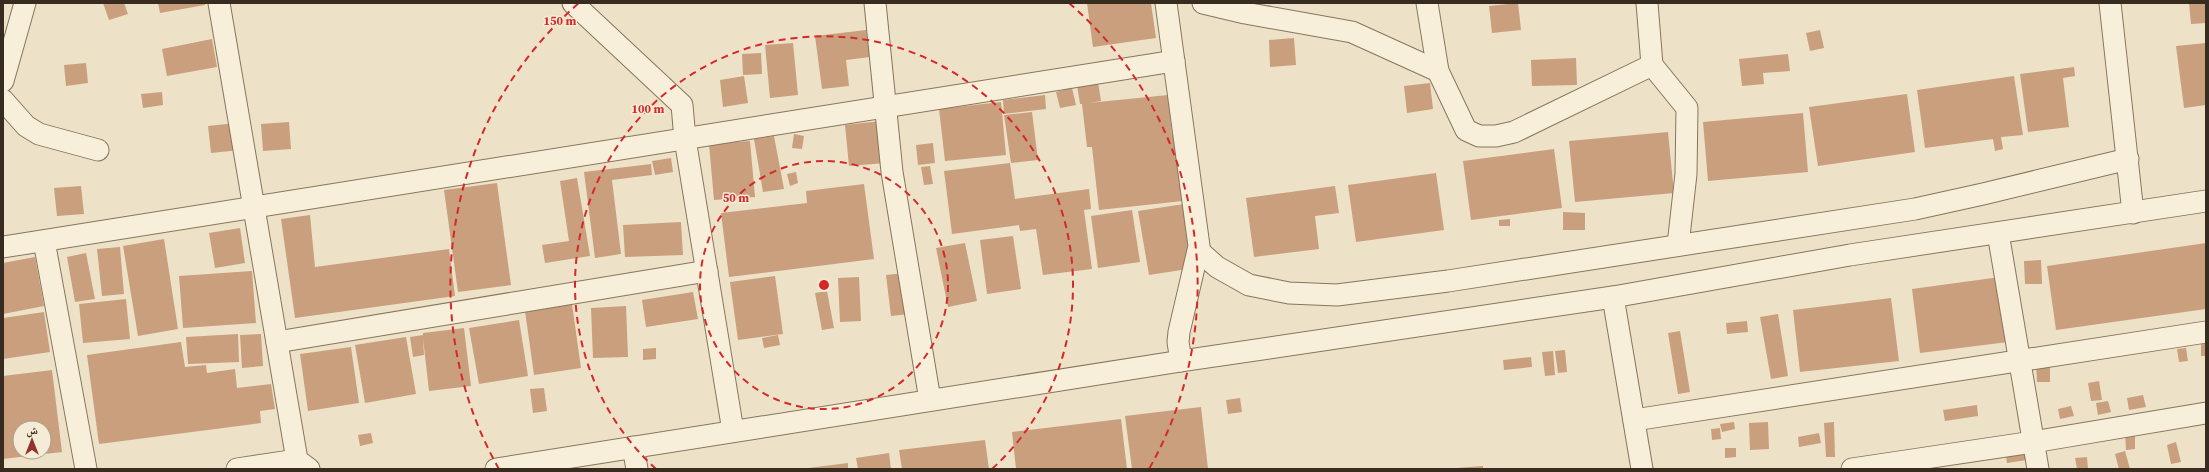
<svg xmlns="http://www.w3.org/2000/svg" width="2209" height="472" font-family="'Source Serif 4','Noto Naskh Arabic',serif">
  <style>
    .building { fill: #c99f7e; fill-rule: evenodd }
    .lines { fill: none; stroke-linecap: round; stroke-linejoin: round }
    .minor-casing { stroke: #87755d; stroke-width: 23 }
    .minor { stroke: #f7efda; stroke-width: 21 }
    .ring { fill: none; stroke: #d62828; stroke-width: 2; stroke-dasharray: 7 5 }
    .centre { fill: #d62828; stroke: #f4ecd6; stroke-width: 2 }
    .ring-label { font-size: 12px; text-anchor: middle; font-weight: bold; fill: #d62828; stroke: #f4ecd6; stroke-width: 3; stroke-linejoin: round; paint-order: stroke }
  </style>
  <rect width="100%" height="100%" fill="#ede2c7"/>
  <g class="building">
    <path d="M103 3H124L128 14 109 20Z"/>
    <path d="M158 3H205V5L160 13Z"/>
    <path d="M1087 3H1151L1156 38 1093 47Z"/>
    <path d="M1518 3 1521 30 1492 33 1489 6Z"/>
    <path d="M2189 3H2206V23L2191 24Z"/>
    <path d="M866 30 870 57 846 60 849 86 822 89 815 36Z"/>
    <path d="M1820 30 1824 48 1810 51 1806 33Z"/>
    <path d="M1294 38 1296 65 1270 67 1269 40Z"/>
    <path d="M212 39 217 67 167 76 162 49Z"/>
    <path d="M793 43 798 95 770 98 765 45Z"/>
    <path d="M2206 43V105L2184 108 2176 46Z"/>
    <path d="M761 53 762 74 743 75 742 54Z"/>
    <path d="M1788 54 1790 71 1763 73 1764 84 1742 86 1739 59Z"/>
    <path d="M1576 58 1577 85 1532 86 1531 60Z"/>
    <path d="M86 63 88 83 66 86 64 65Z"/>
    <path d="M2074 67 2075 76 2063 78 2069 127 2028 132 2020 74Z"/>
    <path d="M744 76 748 103 723 107 720 80Z"/>
    <path d="M2014 76 2023 135 2001 137 2003 149 1995 151 1993 139 1925 148 1917 90Z"/>
    <path d="M1098 82 1101 101 1088 103 1168 95 1172 135 1176 134 1183 201 1099 210 1092 147H1087L1082 104H1080L1077 85Z"/>
    <path d="M1430 83 1433 109 1407 113 1404 86Z"/>
    <path d="M1072 88 1076 105 1060 108 1056 92Z"/>
    <path d="M162 92 163 105 143 108 141 94Z"/>
    <path d="M1907 94 1915 152 1818 166 1809 107Z"/>
    <path d="M1045 95 1046 109 1004 114 1003 100Z"/>
    <path d="M1001 102 1006 155 945 161 939 109Z"/>
    <path d="M1032 112 1038 160 1011 163 1004 115Z"/>
    <path d="M1803 113 1808 172 1708 181 1703 122Z"/>
    <path d="M881 121 885 163 849 166 845 125Z"/>
    <path d="M289 122 291 149 263 151 261 124Z"/>
    <path d="M236 123 240 150 211 153 208 126Z"/>
    <path d="M1668 132 1674 193 1575 202 1569 141Z"/>
    <path d="M794 134 804 136 802 149 792 148Z"/>
    <path d="M774 136 784 189 763 192 754 139Z"/>
    <path d="M750 141 755 197 714 200 709 144Z"/>
    <path d="M933 143 935 163 918 165 916 145Z"/>
    <path d="M1554 149 1562 208 1471 220 1463 161Z"/>
    <path d="M671 158 673 172 655 175 652 161Z"/>
    <path d="M1010 163 1015 199 1089 189 1091 209 1084 210 1092 269 1043 275 1036 229 1020 231 1019 225 952 234 944 171Z"/>
    <path d="M651 164 652 175 612 180 621 254 595 258 584 172Z"/>
    <path d="M930 166 933 184 924 185 921 167Z"/>
    <path d="M796 172 798 183 790 186 787 174Z"/>
    <path d="M1436 173 1444 230 1356 242 1348 185Z"/>
    <path d="M577 178 590 256 545 263 542 245 569 241 560 181Z"/>
    <path d="M497 183 511 285 458 292 444 190Z"/>
    <path d="M864 184 874 259 729 277 721 213 807 203 806 191Z"/>
    <path d="M81 186 84 214 57 216 54 188Z"/>
    <path d="M1335 186 1339 213 1315 216 1319 249 1254 257 1246 198Z"/>
    <path d="M1184 204 1194 268 1149 275 1138 211Z"/>
    <path d="M1132 210 1140 262 1098 268 1091 216Z"/>
    <path d="M1563 212 1585 213V230H1563Z"/>
    <path d="M310 215 315 267 449 249 455 296 295 318 281 219Z"/>
    <path d="M1510 219V226H1499V220Z"/>
    <path d="M681 222 683 255 625 257 623 225Z"/>
    <path d="M240 228 245 263 215 268 209 233Z"/>
    <path d="M1013 236 1021 289 987 294 980 240Z"/>
    <path d="M164 239 178 329 138 336 123 246Z"/>
    <path d="M965 243 977 301 948 307 936 248Z"/>
    <path d="M2206 243V309L2056 330 2047 266Z"/>
    <path d="M120 247 124 294 102 296 97 249Z"/>
    <path d="M86 253 95 299 75 302 67 257Z"/>
    <path d="M35 257 44 306 3 314V263Z"/>
    <path d="M2041 260 2042 284H2025L2024 261Z"/>
    <path d="M252 271 256 323 183 328 179 276Z"/>
    <path d="M905 273 909 314 891 316 886 275Z"/>
    <path d="M775 276 783 334 738 340 730 282Z"/>
    <path d="M859 277 861 321 840 322 838 278Z"/>
    <path d="M2000 277 2008 342 1920 353 1912 289Z"/>
    <path d="M827 291 834 328 822 330 815 293Z"/>
    <path d="M693 292 698 319 646 327 642 300Z"/>
    <path d="M1891 298 1899 361 1800 372 1793 310Z"/>
    <path d="M126 299 130 339 83 343 79 304Z"/>
    <path d="M572 304 581 368 534 375 525 311Z"/>
    <path d="M626 306 628 357 593 358 591 308Z"/>
    <path d="M44 312 50 352 3 359V318Z"/>
    <path d="M1778 314 1788 376 1771 379 1760 317Z"/>
    <path d="M519 320 528 376 479 384 469 328Z"/>
    <path d="M1747 321 1748 332 1727 334 1726 323Z"/>
    <path d="M464 328 471 386 429 391 423 338 424 355 413 357 410 337 423 335V333Z"/>
    <path d="M1680 331 1690 392 1678 394 1668 333Z"/>
    <path d="M238 334 239 362 188 364 186 337Z"/>
    <path d="M261 334 263 366 242 368 240 335Z"/>
    <path d="M778 335 780 345 764 348 762 338Z"/>
    <path d="M406 337 416 394 365 403 355 345Z"/>
    <rect x="2201" y="341" width="5" height="15"/>
    <path d="M181 342 185 367 206 365 207 373 235 369 237 388 271 384 275 409 260 411 261 423 99 444 87 355Z"/>
    <path d="M351 347 359 403 308 411 300 354Z"/>
    <path d="M656 348V359L643 360V349Z"/>
    <path d="M2186 348 2188 361 2179 362 2177 349Z"/>
    <path d="M1565 350 1567 372 1558 373 1555 351Z"/>
    <path d="M1553 351 1555 375 1545 376 1542 352Z"/>
    <path d="M1531 357 1532 367 1504 370 1503 360Z"/>
    <path d="M2050 363V382H2037L2036 364Z"/>
    <path d="M52 370 62 452 3 459V376ZM20 428H44V452H20Z"/>
    <path d="M2099 381 2102 400 2091 401 2088 383Z"/>
    <path d="M544 388 547 411 533 413 530 389Z"/>
    <path d="M2143 395 2146 407 2129 410 2127 398Z"/>
    <path d="M1240 398 1242 412 1228 414 1226 400Z"/>
    <path d="M2108 401 2111 412 2098 415 2096 403Z"/>
    <path d="M1977 405 1978 416 1945 421 1943 410Z"/>
    <path d="M2071 406 2074 416 2060 419 2058 409Z"/>
    <path d="M1201 407 1208 469H1132L1125 416Z"/>
    <path d="M1121 419 1127 469H1016L1012 432Z"/>
    <path d="M1734 422 1735 429 1722 432 1720 424Z"/>
    <path d="M1768 422 1769 449 1750 450 1749 423Z"/>
    <path d="M1834 422 1835 457H1826L1824 423Z"/>
    <path d="M1720 428 1721 439 1712 440 1711 429Z"/>
    <path d="M2135 431V449L2126 450 2125 432Z"/>
    <path d="M371 433 373 443 360 446 358 435Z"/>
    <path d="M1819 433 1821 443 1799 447 1798 437Z"/>
    <path d="M985 440 989 469H902L899 450Z"/>
    <path d="M2176 442 2181 462 2171 464 2167 445Z"/>
    <path d="M1725 448H1736V457L1725 458Z"/>
    <path d="M2025 448 2027 460 2007 463 2005 451Z"/>
    <path d="M2125 451 2130 469H2119L2115 454Z"/>
    <path d="M889 453 891 469H858L856 458Z"/>
    <path d="M2087 457 2088 469H2077L2075 458Z"/>
    <path d="M848 463V469H808V468Z"/>
    <path d="M1483 466V469H1456V468Z"/>
  </g>
  <g class="lines">
    <defs>
      <g id="minor">
        <path d="M219 3 297 460 309 469"/>
        <path d="M573 3 682 105 685 139 733 431"/>
        <path d="M875 3 892 172 930 400"/>
        <path d="M1166 3 1199 246 1179 332 1178 342 1181 361"/>
        <path d="M1203 3 1245 13 1352 32 1438 71"/>
        <path d="M1427 3 1438 71 1466 130 1479 136H1496L1514 132 1652 65"/>
        <path d="M1647 3 1652 65 1687 108 1686 174 1678 245"/>
        <path d="M2110 3 2133 213"/>
        <path d="M3 81 25 3"/>
        <path d="M3 100 26 126 39 134 98 150"/>
        <path d="M1998 233 2038 469"/>
        <path d="M44 241 86 469"/>
        <path d="M3 247 1174 61"/>
        <path d="M1199 251 1217 267 1249 285 1289 293 1337 295 1448 281 1915 209 1983 194 2128 159"/>
        <path d="M1613 297 1642 469"/>
        <path d="M277 342 707 271"/>
        <path d="M1634 420 2206 332"/>
        <path d="M633 447 637 469"/>
        <path d="M237 469 297 460"/>
        <path d="M496 469 1181 361 1613 297 1850 255 2206 201"/>
        <path d="M1852 469 2033 442 2206 413"/>
      </g>
    </defs>
    <use href="#minor" class="minor-casing"/>
    <use href="#minor" class="minor"/>
  </g>
  <g class="ring">
    <circle cx="824" cy="285" r="124"/>
    <path d="M656 469A249 249 0 1 1 992 469"/>
    <path d="M499 469A373 373 0 0 1 579 3M1069 3A373 373 0 0 1 1149 469"/>
  </g>
  <circle cx="824" cy="285" r="6" class="centre"/>
  <g class="ring-label">
    <text x="560" y="25">150 m</text>
    <text x="648" y="113">100 m</text>
    <text x="736" y="202">50 m</text>
  </g>
  <rect width="2209" height="472" fill="none" stroke="#382c20" stroke-width="8"/>
  <g transform="translate(32 440)"><circle r="19" fill="#f4ecd6" stroke="#a99f8d"/>
  <path d="M0-3L7 15L0 10L-7 15Z" fill="#943230"/>
  <text y="-6" font-size="11" font-weight="bold" text-anchor="middle" fill="#382c20">ش</text>
  </g>
</svg>
